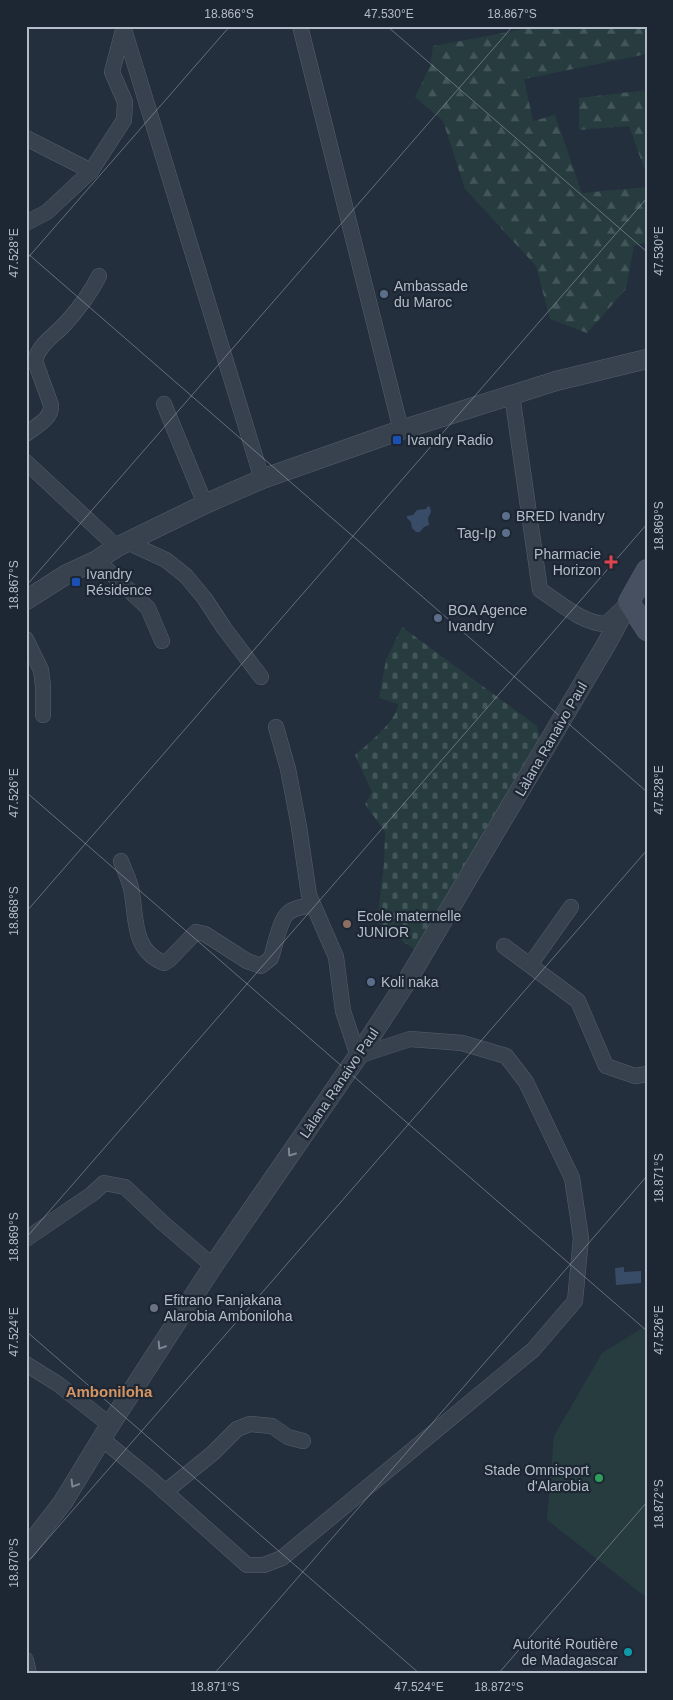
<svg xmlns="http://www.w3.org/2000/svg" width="673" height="1700" font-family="Helvetica,sans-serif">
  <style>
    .forest { fill: url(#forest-firs) }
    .cemetery { fill: url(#cemetery-stones) }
    .pitch { fill: #263c3f }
    .water { fill: #394c67 }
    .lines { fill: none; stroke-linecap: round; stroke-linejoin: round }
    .minor-casing { stroke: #565f6c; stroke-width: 16 }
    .tertiary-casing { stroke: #565f6c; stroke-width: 20 }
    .secondary-casing { stroke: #565f6c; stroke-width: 22 }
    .minor { stroke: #38414e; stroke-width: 15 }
    .tertiary { stroke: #38414e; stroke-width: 19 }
    .secondary { stroke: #465061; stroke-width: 21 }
    .oneway { stroke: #7c8592 }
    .ticks { fill: none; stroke: #b4bcc9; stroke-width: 1; stroke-opacity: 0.45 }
    .service-dot { fill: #5c6f8a; stroke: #1d2633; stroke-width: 2 }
    .transit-dot { fill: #1a4fb4; stroke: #1d2633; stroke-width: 2 }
    .health-dot { fill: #e0444e; stroke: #1d2633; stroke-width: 2 }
    .education-dot { fill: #8d6e63; stroke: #1d2633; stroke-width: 2 }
    .worship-dot { fill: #6b7280; stroke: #1d2633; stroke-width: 2 }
    .leisure-dot { fill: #2e9e5b; stroke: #1d2633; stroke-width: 2 }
    .culture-dot { fill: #0f9aa8; stroke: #1d2633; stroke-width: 2 }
    .labels { text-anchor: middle; stroke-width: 4.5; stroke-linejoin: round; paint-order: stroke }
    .poi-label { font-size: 14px; fill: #b4bcc9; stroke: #1d2633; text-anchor: start }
    .street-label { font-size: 14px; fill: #b4bcc9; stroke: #1d2633 }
    .neighbourhood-label { font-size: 15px; font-weight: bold; fill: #d59563; stroke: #1d2633 }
    .neatline { fill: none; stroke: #b4bcc9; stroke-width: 2 }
    .ticks-label { font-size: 12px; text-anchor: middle; fill: #b4bcc9 }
  </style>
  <defs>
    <pattern id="forest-firs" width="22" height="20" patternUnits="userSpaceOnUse" patternTransform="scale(1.25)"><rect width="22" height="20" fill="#263c3f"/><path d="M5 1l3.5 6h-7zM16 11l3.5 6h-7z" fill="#435659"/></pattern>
    <pattern id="cemetery-stones" width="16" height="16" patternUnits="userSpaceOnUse" patternTransform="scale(1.25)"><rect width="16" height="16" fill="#263c3f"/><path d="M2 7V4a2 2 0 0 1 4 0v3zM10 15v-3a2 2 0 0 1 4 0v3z" fill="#435659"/></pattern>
  </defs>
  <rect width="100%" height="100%" fill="#242f3e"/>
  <g class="forest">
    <path d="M541 26H647V54L524 79 533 121 555 115 582 193 647 187V242L634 246 626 289 587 333 550 319 536 266 465 189 443 121 415 97 430 66 433 46Z"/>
    <path d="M647 90V170L644 168 629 126 579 130V98Z"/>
  </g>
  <path class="cemetery" d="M402 627 537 726 540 739 419 953 377 922 384 864 385 832 365 804 372 792 355 755C368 744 397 721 398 704L379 698 386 660Z"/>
  <path class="pitch" d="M647 1325V1598L547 1520 554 1436 602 1353Z"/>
  <g class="water">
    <path d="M428 506 430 507 431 512 428 518 429 525 424 527 420 532H416L412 528 411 522 407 518V516L413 515 417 510 426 509Z"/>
    <path d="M624 1267V1272L641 1271V1283L616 1285 615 1268Z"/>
  </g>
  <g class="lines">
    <defs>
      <g id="minor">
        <path d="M123 26 262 479"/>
        <path d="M300 26 401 430"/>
        <path d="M26 138 91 171"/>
        <path d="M26 223 47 212 91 171 124 120 125 102 112 72 123 30"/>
        <path d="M512 395 540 590C559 602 583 624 606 624L622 609"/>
        <path d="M164 404 205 504"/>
        <path d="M26 434C36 426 52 419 51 405L35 361C38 345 54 336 64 325 78 310 90 294 99 276"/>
        <path d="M26 462 117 547"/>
        <path d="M127 542 166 560 186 576 205 599 224 628 261 677"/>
        <path d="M97 560 148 608 162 641"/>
        <path d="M26 639 41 670 43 686V715"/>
        <path d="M121 861C124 870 129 879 131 888 137 916 131 950 164 963L169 960 196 932 205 934 247 961 261 966 271 958C275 946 279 923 287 914 293 907 305 907 313 905"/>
        <path d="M504 946 578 1001 606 1066 635 1076 647 1074"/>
        <path d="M530 965 571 907"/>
        <path d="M26 1239 92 1194 104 1183 125 1187 163 1223 213 1266"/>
        <path d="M26 1364 58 1384 110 1425"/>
        <path d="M102 1439 152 1480 247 1565H264L282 1558 533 1350 575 1301 581 1238 572 1178 526 1082 506 1056 462 1043 410 1039 358 1056 343 1011 336 957 309 895 299 827 288 769 276 727"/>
        <path d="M165 1492 213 1453 237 1429 250 1424 272 1426 288 1437 303 1441"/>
        <path d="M26 1660 29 1674"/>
      </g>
      <g id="tertiary">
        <path d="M26 600 67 574 97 560 117 547 205 504 262 479 401 430 556 381 647 359"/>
        <path d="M26 1550 63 1502 110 1425 213 1266 358 1056 407 981 607 643 629 602"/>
      </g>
      <path id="secondary" d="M647 570 629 602 647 630"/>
    </defs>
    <use href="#minor" class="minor-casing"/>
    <use href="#tertiary" class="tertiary-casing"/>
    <use href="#secondary" class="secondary-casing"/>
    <use href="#minor" class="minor"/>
    <use href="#tertiary" class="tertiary"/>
    <use href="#secondary" class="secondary"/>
  </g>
  <defs><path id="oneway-chevron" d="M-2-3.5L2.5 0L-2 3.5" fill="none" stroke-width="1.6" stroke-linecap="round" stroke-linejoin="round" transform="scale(1.25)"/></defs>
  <g class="oneway">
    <use href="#oneway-chevron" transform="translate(291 1153) rotate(125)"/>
    <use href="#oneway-chevron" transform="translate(161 1346) rotate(123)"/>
    <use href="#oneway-chevron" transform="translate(74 1484) rotate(121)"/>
  </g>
  <path class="ticks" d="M387 26 647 252M26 252 647 792M26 260 230 26M26 586 513 26M26 792 647 1331M26 912 647 198M26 1238 647 524M26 1331 420 1674M26 1564 647 850M214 1674 647 1176M498 1674 647 1502"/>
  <g class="service-dot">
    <circle cx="384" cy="294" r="5"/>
    <circle cx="506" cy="516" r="5"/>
    <circle cx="506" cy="533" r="5"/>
    <circle cx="438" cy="618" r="5"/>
    <circle cx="371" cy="982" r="5"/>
  </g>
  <g class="transit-dot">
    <rect x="392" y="435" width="10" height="10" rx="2.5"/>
    <rect x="71" y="577" width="10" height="10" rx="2.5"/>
  </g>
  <path class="health-dot" d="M608.5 554.5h5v5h5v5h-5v5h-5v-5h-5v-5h5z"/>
  <circle class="education-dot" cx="347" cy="924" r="5"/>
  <circle class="worship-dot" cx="154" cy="1308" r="5"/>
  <circle class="leisure-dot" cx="599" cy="1478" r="5"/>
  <circle class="culture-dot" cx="628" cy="1652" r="5"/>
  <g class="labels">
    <g class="poi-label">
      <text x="394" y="291">Ambassade<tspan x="394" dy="16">du Maroc</tspan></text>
      <text x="407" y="445">Ivandry Radio</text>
      <text x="516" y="521">BRED Ivandry</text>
      <text x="496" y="538" text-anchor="end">Tag-Ip</text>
      <text x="601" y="559" text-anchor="end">Pharmacie<tspan x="601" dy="16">Horizon</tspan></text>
      <text x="86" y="579">Ivandry<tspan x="86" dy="16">Résidence</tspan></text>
      <text x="448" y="615">BOA Agence<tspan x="448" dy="16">Ivandry</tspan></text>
      <text x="357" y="921">Ecole maternelle<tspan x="357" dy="16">JUNIOR</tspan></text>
      <text x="381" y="987">Koli naka</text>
      <text x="164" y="1305">Efitrano Fanjakana<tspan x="164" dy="16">Alarobia Amboniloha</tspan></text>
      <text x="589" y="1475" text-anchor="end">Stade Omnisport<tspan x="589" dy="16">d'Alarobia</tspan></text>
      <text x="618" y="1649" text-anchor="end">Autorité Routière<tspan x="618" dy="16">de Madagascar</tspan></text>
    </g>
    <g class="street-label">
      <text transform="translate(551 739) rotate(-60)" y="5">Làlana Ranaivo Paul</text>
      <text transform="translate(339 1083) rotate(-56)" y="5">Làlana Ranaivo Paul</text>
    </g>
    <g class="neighbourhood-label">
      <text x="109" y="1397">Amboniloha</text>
    </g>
  </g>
  <rect width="673" height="1700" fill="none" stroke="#1d2633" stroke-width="55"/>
  <rect x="28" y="28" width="618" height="1644" class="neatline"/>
  <g class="ticks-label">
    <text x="229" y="18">18.866°S</text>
    <text x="389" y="18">47.530°E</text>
    <text x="512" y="18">18.867°S</text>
    <text transform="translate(659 251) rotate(-90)" y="4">47.530°E</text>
    <text transform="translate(14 253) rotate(-90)" y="4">47.528°E</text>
    <text transform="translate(659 526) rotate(-90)" y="4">18.869°S</text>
    <text transform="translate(14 585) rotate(-90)" y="4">18.867°S</text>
    <text transform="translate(659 790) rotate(-90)" y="4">47.528°E</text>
    <text transform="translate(14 793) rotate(-90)" y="4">47.526°E</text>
    <text transform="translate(14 911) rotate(-90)" y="4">18.868°S</text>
    <text transform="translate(659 1178) rotate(-90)" y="4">18.871°S</text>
    <text transform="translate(14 1237) rotate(-90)" y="4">18.869°S</text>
    <text transform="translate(659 1330) rotate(-90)" y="4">47.526°E</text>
    <text transform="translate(14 1332) rotate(-90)" y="4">47.524°E</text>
    <text transform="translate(659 1504) rotate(-90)" y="4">18.872°S</text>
    <text transform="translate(14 1563) rotate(-90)" y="4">18.870°S</text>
    <text x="215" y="1691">18.871°S</text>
    <text x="419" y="1691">47.524°E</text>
    <text x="499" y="1691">18.872°S</text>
  </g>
</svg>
